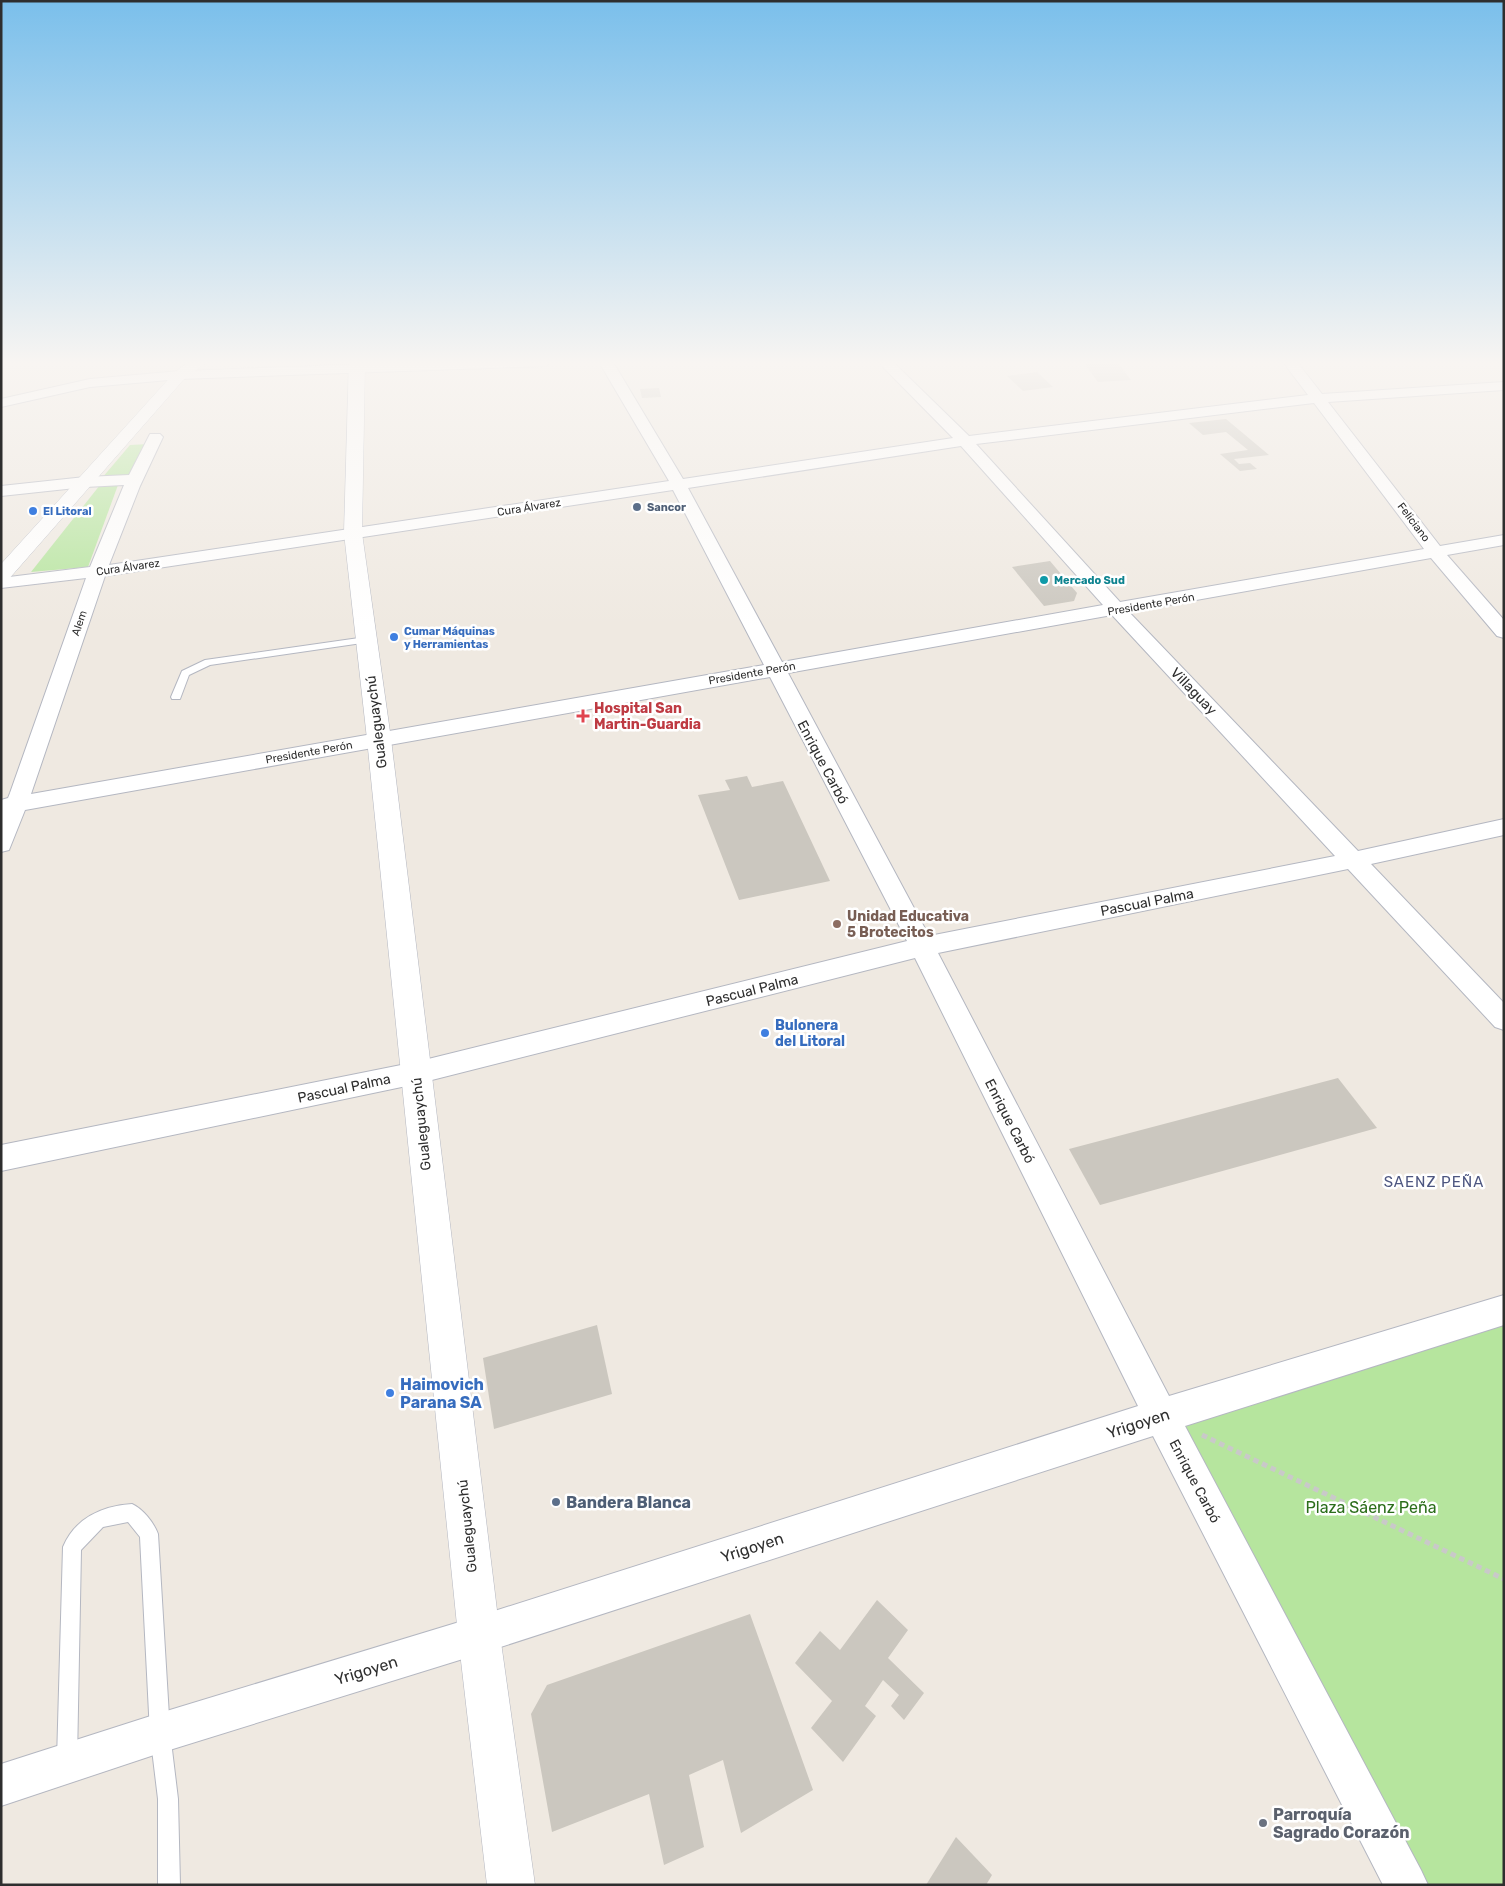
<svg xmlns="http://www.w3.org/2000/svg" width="1505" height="1886" font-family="Rubik,sans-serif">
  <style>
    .green { fill: #b6e59e }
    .building { fill: #cbc7bf }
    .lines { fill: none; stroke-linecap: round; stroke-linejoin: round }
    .lane-casing { stroke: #b4b7c1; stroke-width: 2 }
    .street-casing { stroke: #b4b7c1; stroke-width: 2 }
    .secondary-casing { stroke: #b4b7c1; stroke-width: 1 }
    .path { stroke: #c9c9c9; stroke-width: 5; stroke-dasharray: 5.5 4; stroke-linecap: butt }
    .lane { fill: #fff; fill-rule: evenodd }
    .street { fill: #fff; fill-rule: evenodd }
    .secondary { fill: #fff; fill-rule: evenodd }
    .service-dot { fill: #5c6f8a; stroke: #fff; stroke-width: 2 }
    .shop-dot { fill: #3f7fe0; stroke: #fff; stroke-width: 2 }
    .culture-dot { fill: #0f9aa8; stroke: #fff; stroke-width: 2 }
    .health-dot { fill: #e0444e; stroke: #fff; stroke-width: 2 }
    .education-dot { fill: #8d6e63; stroke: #fff; stroke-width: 2 }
    .worship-dot { fill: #6b7280; stroke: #fff; stroke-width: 2 }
    .labels { text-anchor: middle; stroke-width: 5; stroke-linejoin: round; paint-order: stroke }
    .far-street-label { font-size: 11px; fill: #2e2e2e; stroke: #fff }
    .far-service-label { font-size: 11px; font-weight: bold; fill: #4e5e75; stroke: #fff; text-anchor: start }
    .far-shop-label { font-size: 11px; font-weight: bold; fill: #366cbe; stroke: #fff; text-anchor: start }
    .far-culture-label { font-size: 11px; font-weight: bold; fill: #0d838f; stroke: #fff; text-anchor: start }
    .street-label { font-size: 14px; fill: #2e2e2e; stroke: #fff }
    .health-label { font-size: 14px; font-weight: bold; fill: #be3a42; stroke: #fff; text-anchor: start }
    .education-label { font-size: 14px; font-weight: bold; fill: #785e54; stroke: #fff; text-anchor: start }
    .shop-label { font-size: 14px; font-weight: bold; fill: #366cbe; stroke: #fff; text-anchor: start }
    .neighbourhood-label { font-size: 15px; letter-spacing: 1px; fill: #4d5680; stroke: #fff }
    .near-shop-label { font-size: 16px; font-weight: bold; fill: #366cbe; stroke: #fff; text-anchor: start }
    .near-street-label { font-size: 16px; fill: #2e2e2e; stroke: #fff }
    .near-service-label { font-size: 16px; font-weight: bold; fill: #4e5e75; stroke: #fff; text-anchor: start }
    .near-park-label { font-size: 16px; fill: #2c6e1b; stroke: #fff }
    .near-worship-label { font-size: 16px; font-weight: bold; fill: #5b616d; stroke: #fff; text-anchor: start }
  </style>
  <rect width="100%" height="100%" fill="#efe9e1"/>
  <g class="green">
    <path d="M149 444 135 474 102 478 130 445Z"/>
    <path d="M100 485H118L88 567 31 572Z"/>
    <path d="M1504 1324V1885H1409L1183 1427Z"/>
  </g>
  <g class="building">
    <path d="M1083 362H1117L1131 380 1098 382Z"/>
    <path d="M1037 372 1053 387 1023 391 1007 376Z"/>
    <path d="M659 388 661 397 642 398 640 389Z"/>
    <path d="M1226 419 1269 455 1234 459 1239 464 1250 463 1257 469 1240 471 1220 454 1248 450 1226 432 1203 435 1189 423Z"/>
    <path d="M1050 561 1077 593 1074 601 1044 606 1012 567Z"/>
    <path d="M747 776 752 787 783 781 830 881 739 900 698 795 730 790 725 780Z"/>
    <path d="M1338 1078 1377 1128 1100 1205 1069 1149Z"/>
    <path d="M597 1325 612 1394 494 1429 483 1358Z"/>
    <path d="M877 1600 908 1630 888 1658 924 1693 904 1720 891 1706 899 1695 883 1680 865 1706 876 1716 843 1762 811 1728 832 1701 795 1663 820 1631 840 1650Z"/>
    <path d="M750 1614 813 1790 741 1833 723 1760 689 1775 704 1847 664 1865 649 1794 552 1832 531 1714 547 1685Z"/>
    <path d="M956 1837 992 1875 986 1885H926Z"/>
  </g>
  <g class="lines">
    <defs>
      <g id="lane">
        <path d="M366 637 371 640 369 642 210 665 189 675 180 699H172L171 697 182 671 205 660Z"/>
        <path d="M132 1504C143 1509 154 1523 158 1534L170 1733 178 1799 180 1885H158V1799L150 1733 140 1537 128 1522 103 1527 81 1550 77 1760 74 1767 67 1770 60 1767 57 1760 63 1547C75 1518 102 1506 132 1504Z"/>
      </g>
      <g id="street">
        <path d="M425 362H552L545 366 180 379 90 387 1 407V399L90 379 180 371Z"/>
        <path d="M599 362H613L683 479 953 438 878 362H893L969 436 1308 395 1283 362H1297L1322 394 1504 382V390L1328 402 1440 546 1504 535V545L1447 555 1504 620V638L1497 636 1431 558 1129 612 1358 851 1504 819V835L1371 864 1504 1003V1030L1495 1027 1348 869 938 953 1169 1396 1504 1295V1325L1185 1426 1421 1870 1428 1885H1383L1153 1436 479 1654 160 1753 1 1806V1764L160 1713 479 1616 1138 1406 915 958 416 1084 1 1171V1145L416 1062 907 941 770 677 25 810 9 850 1 852V800L8 798 10 793 86 578 1 588V578L90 567 124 485 85 487 1 496V486L85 477 129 475 150 434H160L163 437 140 486 109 565 669 481ZM1314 403 1424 549 1120 602 976 444ZM961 446 1103 605 782 662 688 488ZM673 490 764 665 31 794 105 576ZM1112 615 1335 856 929 936 788 673Z"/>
      </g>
      <g id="secondary">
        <path d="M189 362H207L185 378 8 580 1 582V564L175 372Z"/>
        <path d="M349 362H365L362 533 391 739 500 1635 535 1885H487L458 1635 367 739 344 533Z"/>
      </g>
    </defs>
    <use href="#lane" class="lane-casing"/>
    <use href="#street" class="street-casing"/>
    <use href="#secondary" class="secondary-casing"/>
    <path class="path" d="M1202 1435 1504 1579"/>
    <use href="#lane" class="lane"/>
    <use href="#street" class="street"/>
    <use href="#secondary" class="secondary"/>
  </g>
  <linearGradient id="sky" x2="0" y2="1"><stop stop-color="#7abfeb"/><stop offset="0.58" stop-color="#f8f5f2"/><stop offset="1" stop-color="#f8f5f2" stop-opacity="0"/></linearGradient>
  <rect width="1505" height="626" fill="url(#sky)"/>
  <g class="service-dot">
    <circle cx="637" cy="507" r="5"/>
    <circle cx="556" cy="1502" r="5"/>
  </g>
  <g class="shop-dot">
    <circle cx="33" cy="511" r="5"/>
    <circle cx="394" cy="637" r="5"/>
    <circle cx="765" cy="1033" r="5"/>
    <circle cx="390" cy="1393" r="5"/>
  </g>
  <circle class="culture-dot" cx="1044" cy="580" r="5"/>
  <path class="health-dot" d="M580.5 708.5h5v5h5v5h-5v5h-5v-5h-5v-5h5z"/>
  <circle class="education-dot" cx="837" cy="924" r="5"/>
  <circle class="worship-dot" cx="1263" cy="1823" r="5"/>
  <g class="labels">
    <g class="far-street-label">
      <text transform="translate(529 507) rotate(-9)" y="4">Cura Álvarez</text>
      <text transform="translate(1414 522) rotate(53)" y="4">Feliciano</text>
      <text transform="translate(128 567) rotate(-8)" y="4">Cura Álvarez</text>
      <text transform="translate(1151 604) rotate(-10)" y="4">Presidente Perón</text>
      <text transform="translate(79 623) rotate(-71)" y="4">Alem</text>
      <text transform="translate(752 673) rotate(-10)" y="4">Presidente Perón</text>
      <text transform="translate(309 752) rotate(-10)" y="4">Presidente Perón</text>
    </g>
    <g class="far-service-label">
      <text x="647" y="511">Sancor</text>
    </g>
    <g class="far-shop-label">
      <text x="43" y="515">El Litoral</text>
      <text x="404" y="635">Cumar Máquinas<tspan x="404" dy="13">y Herramientas</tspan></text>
    </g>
    <g class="far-culture-label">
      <text x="1054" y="584">Mercado Sud</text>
    </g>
    <g class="street-label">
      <text transform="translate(1194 691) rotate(46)" y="5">Villaguay</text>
      <text transform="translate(376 722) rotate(-97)" y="5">Gualeguaychú</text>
      <text transform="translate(823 762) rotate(62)" y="5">Enrique Carbó</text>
      <text transform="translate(1147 902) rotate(-11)" y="5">Pascual Palma</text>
      <text transform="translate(752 990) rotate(-14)" y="5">Pascual Palma</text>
      <text transform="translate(344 1088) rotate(-12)" y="5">Pascual Palma</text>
      <text transform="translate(1010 1121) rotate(63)" y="5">Enrique Carbó</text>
      <text transform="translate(421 1124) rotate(-96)" y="5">Gualeguaychú</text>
      <text transform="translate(1195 1481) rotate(62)" y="5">Enrique Carbó</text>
      <text transform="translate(467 1526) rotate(-96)" y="5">Gualeguaychú</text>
    </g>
    <g class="health-label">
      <text x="594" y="713">Hospital San<tspan x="594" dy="16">Martin-Guardia</tspan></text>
    </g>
    <g class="education-label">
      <text x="847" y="921">Unidad Educativa<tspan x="847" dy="16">5 Brotecitos</tspan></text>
    </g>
    <g class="shop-label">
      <text x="775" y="1030">Bulonera<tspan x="775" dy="16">del Litoral</tspan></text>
    </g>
    <g class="neighbourhood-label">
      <text x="1434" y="1187">SAENZ PEÑA</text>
    </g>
    <g class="near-shop-label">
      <text x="400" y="1390">Haimovich<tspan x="400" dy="18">Parana SA</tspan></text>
    </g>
    <g class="near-street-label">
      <text transform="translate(1138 1423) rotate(-18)" y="6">Yrigoyen</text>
      <text transform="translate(752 1547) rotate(-18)" y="6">Yrigoyen</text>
      <text transform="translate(366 1670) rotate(-17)" y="6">Yrigoyen</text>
    </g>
    <g class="near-service-label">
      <text x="566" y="1508">Bandera Blanca</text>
    </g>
    <g class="near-park-label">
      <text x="1371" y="1513">Plaza Sáenz Peña</text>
    </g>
    <g class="near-worship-label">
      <text x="1273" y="1820">Parroquía<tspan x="1273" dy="18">Sagrado Corazón</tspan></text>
    </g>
  </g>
  <rect width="1505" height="1886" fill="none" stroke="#2e2e2e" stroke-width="5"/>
</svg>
